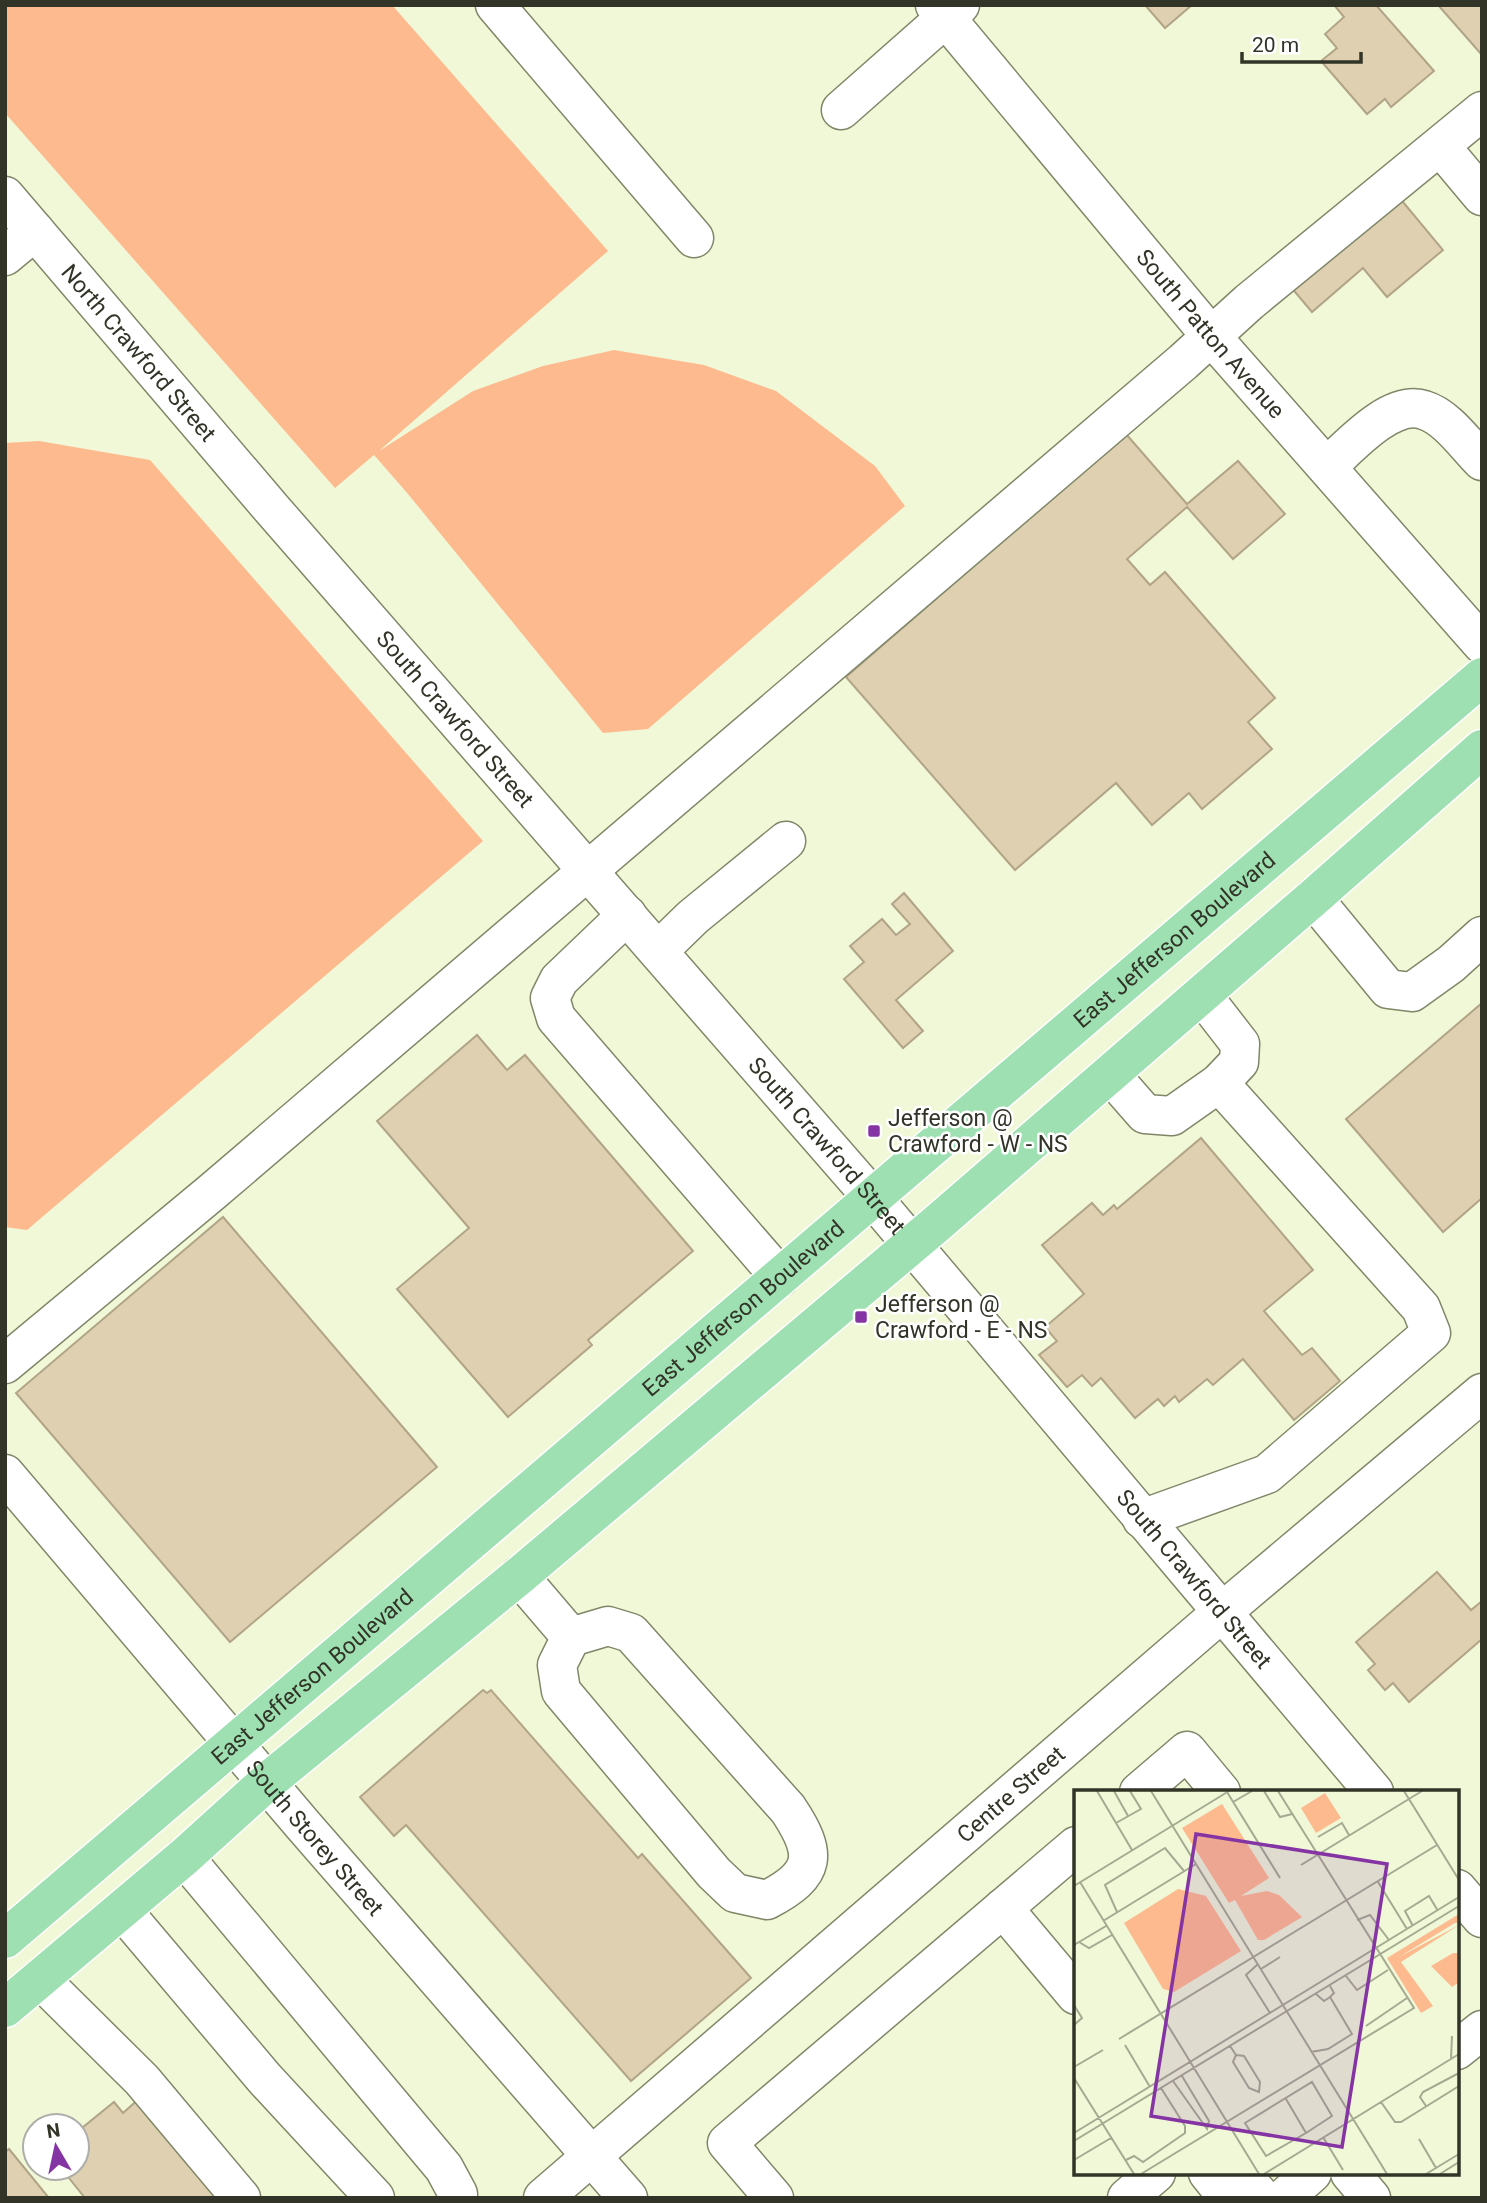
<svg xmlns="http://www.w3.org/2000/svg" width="1487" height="2203" font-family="Roboto,sans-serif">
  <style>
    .green { fill: #feba8f }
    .building { fill: #ded0b1; stroke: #b2a486; stroke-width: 2 }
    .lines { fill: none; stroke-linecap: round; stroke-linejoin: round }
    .minor-casing { stroke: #808769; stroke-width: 41 }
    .major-casing { stroke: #fff; stroke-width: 41 }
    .minor { stroke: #fff; stroke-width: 38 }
    .major { stroke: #9ee0b2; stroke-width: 38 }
    .poi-dot { fill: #8534a4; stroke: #fff; stroke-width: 2.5 }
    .labels { text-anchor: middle; stroke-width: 5; stroke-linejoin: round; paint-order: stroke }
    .street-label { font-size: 23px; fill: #313427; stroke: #fff }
    .poi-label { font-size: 23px; fill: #313427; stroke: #fff; text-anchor: start }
    .inset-road { fill: none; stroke: #a4aa91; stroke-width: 2 }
    .view { fill: #8534a4; fill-opacity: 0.15; stroke: #8534a4; stroke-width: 3.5 }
    .inset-edge { fill: none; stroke: #313427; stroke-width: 3.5 }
  </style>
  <rect width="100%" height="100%" fill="#f0f8d7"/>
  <g class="green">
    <path d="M5 5H392L608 251 379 451 473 391 543 366 614 350 704 365 776 391 875 466 905 506 648 729 603 733 408 494 374 455 335 488 5 113Z"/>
    <path d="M39 441 150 460 483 841 27 1230 5 1227V443Z"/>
  </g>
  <g class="building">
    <path d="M1145 5H1192L1165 28Z"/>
    <path d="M1334 5H1376L1434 71 1391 107 1385 99 1367 114 1321 61 1337 48 1325 34 1344 17Z"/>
    <path d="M1438 5H1482V55Z"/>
    <path d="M1398 196 1443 250 1387 297 1363 268 1312 312 1290 286Z"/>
    <path d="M1126 434 1187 504 1238 461 1285 514 1233 559 1187 507 1127 559 1150 585 1165 572 1275 698 1248 722 1272 749 1202 809 1189 793 1152 825 1116 783 1015 870 846 677Z"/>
    <path d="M904 893 953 951 896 1000 923 1031 903 1048 844 979 864 962 850 946 882 919 896 935 910 924 892 904Z"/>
    <path d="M1482 1003V1198L1443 1232 1346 1119Z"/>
    <path d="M477 1035 507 1070 525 1055 693 1251 588 1340 592 1345 508 1417 397 1289 469 1228 377 1121Z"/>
    <path d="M1201 1138 1313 1270 1264 1311 1302 1355 1312 1348 1340 1381 1294 1420 1243 1359 1213 1385 1207 1379 1179 1402 1175 1396 1164 1406 1158 1399 1135 1418 1101 1378 1092 1386 1082 1375 1067 1387 1039 1355 1057 1341 1045 1327 1084 1294 1042 1245 1092 1203 1103 1215 1114 1205 1117 1209Z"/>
    <path d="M223 1217 437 1467 230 1642 16 1393Z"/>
    <path d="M1437 1572 1471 1610 1482 1601V1639L1409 1702 1393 1683 1385 1690 1368 1670 1375 1664 1356 1642Z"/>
    <path d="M483 1690 487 1693 491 1690 638 1858 642 1854 751 1978 631 2081 406 1825 394 1836 360 1797Z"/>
    <path d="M142 2096 225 2198H85L61 2168H77V2132L114 2102 123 2113Z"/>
    <path d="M9 2149 49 2198H5V2152Z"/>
  </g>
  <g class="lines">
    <defs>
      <g id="minor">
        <path d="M495 5 694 238"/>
        <path id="s1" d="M935 5 1211 336 1482 644"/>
        <path d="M841 110 960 5"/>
        <path d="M1441 147 1482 196"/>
        <path id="s2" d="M5 196 272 509 872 1197 1374 1792"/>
        <path d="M5 256 35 231"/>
        <path d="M1328 466C1349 447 1391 399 1424 410 1447 417 1465 444 1482 461"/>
        <path d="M1313 898 1388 989 1412 992 1451 964 1482 936"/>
        <path d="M627 915 559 980 550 998 556 1018 780 1277"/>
        <path d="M658 951 693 917 786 841"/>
        <path d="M1110 1074 1145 1114 1172 1116 1219 1083 1239 1062 1240 1044 1202 995"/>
        <path d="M5 1364 212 1192 1183 362 1249 302 1482 111"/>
        <path id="s3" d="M5 1474 303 1825 628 2198"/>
        <path d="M1142 1519 1267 1474 1431 1333 1421 1308 1219 1083"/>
        <path d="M519 1576 571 1637"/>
        <path d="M608 1626 631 1633 788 1809C818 1854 817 1874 767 1900L735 1893 714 1873 561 1691 557 1665 571 1637Z"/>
        <path d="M1139 1792 1187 1751 1221 1792"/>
        <path d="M184 1857 444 2168 458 2194V2198"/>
        <path d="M1457 1889 1482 1918"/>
        <path d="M1003 1908 1076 1995"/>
        <path d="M122 1910 265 2079 375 2198"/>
        <path d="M40 1979 142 2080 241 2198"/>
        <path d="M1457 2050 1482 2030"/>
        <path d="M1208 2173 1228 2198"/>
        <path d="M1240 2173 1262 2198"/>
        <path d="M1350 2173 1371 2198"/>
        <path id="s4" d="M543 2198 1221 1613 1482 1393"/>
        <path d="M774 2198 727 2143 1076 1846"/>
        <path d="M1127 2198 1156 2173"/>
        <path d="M1284 2198 1312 2173"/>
      </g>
      <g id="major">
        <path id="s5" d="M5 1939 1482 677"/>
        <path d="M5 2008 184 1857 267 1782 519 1576 934 1226 1313 898 1482 749"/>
      </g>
    </defs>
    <use href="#minor" class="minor-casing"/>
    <use href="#major" class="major-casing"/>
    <use href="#minor" class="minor"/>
    <use href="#major" class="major"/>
  </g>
  <g class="poi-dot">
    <rect x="867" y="1124" width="14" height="14" rx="3.5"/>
    <rect x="854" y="1310" width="14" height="14" rx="3.5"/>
  </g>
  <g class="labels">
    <g class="street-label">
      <text dy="8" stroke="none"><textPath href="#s1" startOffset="429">South Patton Avenue</textPath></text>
      <text dy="8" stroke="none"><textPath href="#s2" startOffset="206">North Crawford Street</textPath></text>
      <text dy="8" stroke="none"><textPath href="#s2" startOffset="690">South Crawford Street</textPath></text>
      <text dy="8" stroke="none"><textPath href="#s5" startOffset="1538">East Jefferson Boulevard</textPath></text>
      <text dy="8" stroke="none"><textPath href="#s2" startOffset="1256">South Crawford Street</textPath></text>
      <text dy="8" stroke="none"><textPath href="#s5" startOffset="971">East Jefferson Boulevard</textPath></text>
      <text dy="8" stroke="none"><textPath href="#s2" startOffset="1824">South Crawford Street</textPath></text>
      <text dy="8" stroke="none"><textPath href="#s5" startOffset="404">East Jefferson Boulevard</textPath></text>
      <text dy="8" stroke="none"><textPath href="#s4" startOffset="618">Centre Street</textPath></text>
      <text dy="8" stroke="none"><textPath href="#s3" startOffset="478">South Storey Street</textPath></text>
    </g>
    <g class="poi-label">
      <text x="888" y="1126">Jefferson @<tspan x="888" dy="26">Crawford - W - NS</tspan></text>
      <text x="875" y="1312">Jefferson @<tspan x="875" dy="26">Crawford - E - NS</tspan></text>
    </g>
  </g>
  <g transform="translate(1074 1790)">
    <rect width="385" height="385" fill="#f0f8d7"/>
    <path d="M251 3 267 28 242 43 227 18ZM148 14 195 88 167 106 193 101 205 105 228 127 190 150H184L161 110 155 113 108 38ZM104 99 132 106 167 161 100 202 89 199 50 133ZM385 124V133H381L325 167 385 135 327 172 359 216 347 223 313 168ZM379 163H385V179L384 193 378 197 357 176Z" fill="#feba8f"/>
    <path class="inset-road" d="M23 1 58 60M40 1 54 26M77 1 313 384M190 1 206 27 218 24M330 1 385 90M153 2 206 88M159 12 178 1M42 33 67 19 56 1M244 47 268 33 275 45M227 75 348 1M6 92 185 384M304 92 333 139M0 96 155 1M43 122 31 95 91 58 110 81M283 130 296 125 315 150M29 131 122 74M339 136 331 121 355 106 364 121M5 152 15 158 38 145M0 155 32 136M184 174 172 185 196 223M187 179 206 167M272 186 283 200 314 180M242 204 250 211 256 207 260 203 256 196M0 215 8 228 0 235M292 236 333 208M45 249 363 55M51 255 76 297M156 256 162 265 159 272 175 298 185 302 186 292 170 266 162 265M237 262 254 259 278 244 256 207M377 269 378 246M0 277 29 260M0 288 60 384M99 291 133 339 135 331 108 286M212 309 232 343 192 366 171 333 238 292 258 326 232 343M307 312 321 332H327L385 296M352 316 346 307 349 302 385 283M0 343 385 107M249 347 269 380M345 349 362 378M0 351 385 116M0 370 37 348M52 370 60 366 69 372 111 343V336L87 298M67 384 340 218 204 1M190 384 385 264M352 384 385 364M366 384 385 372"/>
    <path class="view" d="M122 44 313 74 268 357 77 326Z"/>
    <rect width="385" height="385" class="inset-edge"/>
  </g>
  <rect width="1487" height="2203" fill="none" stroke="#313427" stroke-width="14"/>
  <g transform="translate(56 2147) rotate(351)"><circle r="33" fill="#ffffff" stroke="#adaea9" stroke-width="2"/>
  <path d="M0-5L12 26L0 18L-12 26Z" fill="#8534a4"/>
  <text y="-10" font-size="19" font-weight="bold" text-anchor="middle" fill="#313427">N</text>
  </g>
  <path d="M1242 52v10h119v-10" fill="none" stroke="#313427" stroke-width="3.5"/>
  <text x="1252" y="52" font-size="21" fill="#313427" stroke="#ffffff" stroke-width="5" paint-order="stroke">20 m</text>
</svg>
